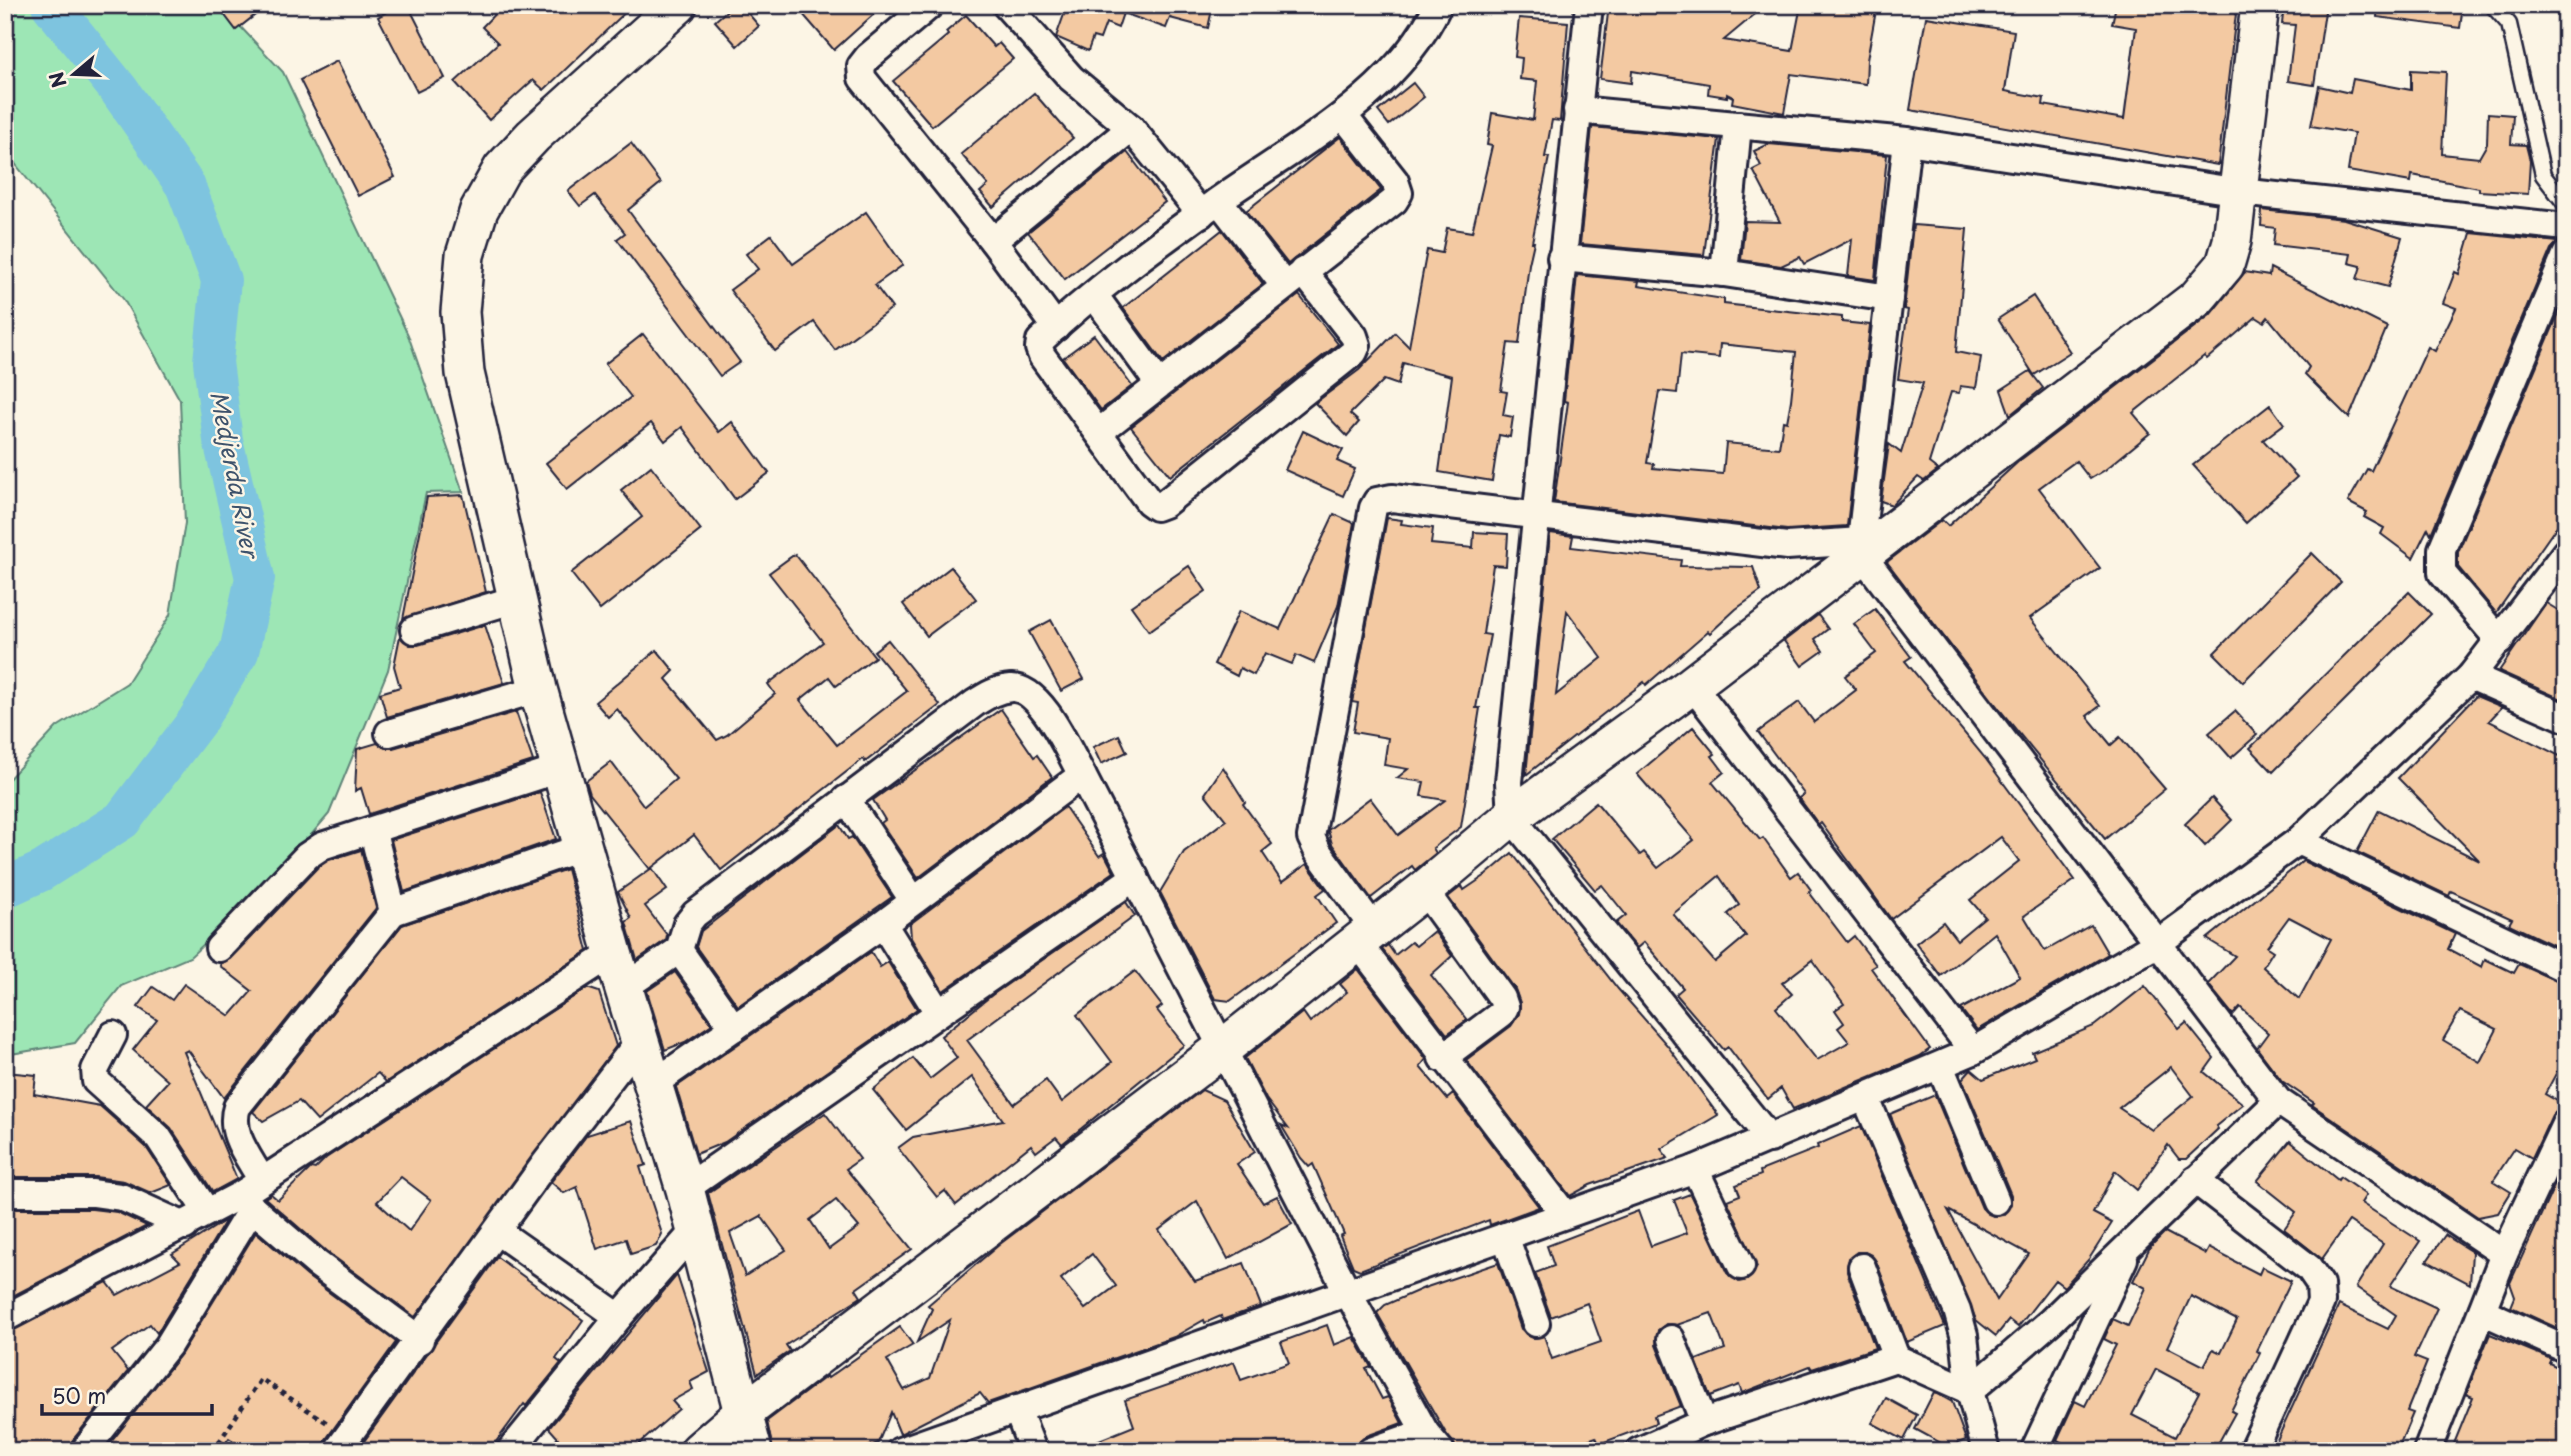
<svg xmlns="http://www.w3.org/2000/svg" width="2571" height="1456" font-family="'Playpen Sans',sans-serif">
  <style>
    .green { fill: #9de6b5; stroke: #608478; stroke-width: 2 }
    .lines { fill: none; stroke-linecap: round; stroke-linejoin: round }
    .river { stroke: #7ec4df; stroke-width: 40 }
    .building { fill: #f3c9a2; stroke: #22223b; stroke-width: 2; fill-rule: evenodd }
    .lane-casing { stroke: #22223b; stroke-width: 19 }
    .street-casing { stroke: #22223b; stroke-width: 32 }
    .secondary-casing { stroke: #22223b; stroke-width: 42 }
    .path { stroke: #22223b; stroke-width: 4.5; stroke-dasharray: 5 5; stroke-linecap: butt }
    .lane { stroke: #fcf5e5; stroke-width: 14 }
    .street { stroke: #fcf5e5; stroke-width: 26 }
    .secondary { stroke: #fcf5e5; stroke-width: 37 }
    .labels { text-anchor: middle; stroke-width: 5; stroke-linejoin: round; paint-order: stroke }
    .water-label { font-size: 23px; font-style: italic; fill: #3e536c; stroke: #fcf5e5 }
  </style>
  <rect width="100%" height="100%" fill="#fcf5e5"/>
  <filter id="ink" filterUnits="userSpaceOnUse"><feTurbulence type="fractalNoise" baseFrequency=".0143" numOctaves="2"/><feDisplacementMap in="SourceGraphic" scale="14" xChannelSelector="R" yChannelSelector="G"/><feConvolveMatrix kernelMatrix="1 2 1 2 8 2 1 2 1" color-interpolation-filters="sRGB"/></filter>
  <g filter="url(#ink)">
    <path class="green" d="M5 5H220L283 72 408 335 463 492 426 493 388 670 329 814 270 883 190 957 121 986 75 1043 5 1055V783L57 727 127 683 170 615 185 523 180 400 124 300 5 151Z"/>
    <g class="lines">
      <path class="river" d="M5 888 42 871 122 820 197 721 239 652 255 578 223 440 213 362 221 280 185 185 119 90 51 5"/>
    </g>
    <g class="building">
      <path d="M217 5H268L236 30Z"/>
      <path d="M399 5H408L445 78 417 92 378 17Z"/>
      <path d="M503 5H633L544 90 533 80 489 120 455 82 498 43 482 27Z"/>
      <path d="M733 5H741L759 26 737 46 715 21Z"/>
      <path d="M795 5H884L834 50Z"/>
      <path d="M1063 5H1213L1208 28 1170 18 1166 28 1123 13 1118 28 1106 23 1100 39 1093 37 1088 51 1056 37 1066 9Z"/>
      <path d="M1609 5H1766L1724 40 1792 51 1801 5H1877L1867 60 1866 84 1791 74 1784 113 1732 103 1733 97 1727 94V97L1708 94 1709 84 1632 71 1631 83 1600 79Z"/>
      <path d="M2116 5H2237L2218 165 1910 110 1926 17 2014 31 2005 91 2044 98 2043 105 2124 119 2136 28 2112 24Z"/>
      <path d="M2284 5H2326L2314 85 2288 81 2295 25 2282 24Z"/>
      <path d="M2378 5H2463L2460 28 2377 17Z"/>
      <path d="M966 15 994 47 999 43 1013 59 932 126 893 81 948 35 946 32Z"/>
      <path d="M1519 18 1568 22 1560 121 1552 120 1545 157H1549L1532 242H1534L1529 264 1519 344 1508 343 1501 391 1507 392 1503 415 1513 417 1510 437 1499 435 1492 481 1439 472 1452 376 1403 363 1398 385 1384 380 1350 414 1359 422 1347 436 1315 403 1359 370 1395 333 1409 347 1427 250 1442 253 1447 228 1472 232 1492 146 1487 145 1492 113 1533 120 1537 81 1520 79 1522 58 1515 57Z"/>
      <path d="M337 61 395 177 358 196 300 80Z"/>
      <path d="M2411 70 2446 72 2442 154 2479 158 2487 144 2488 113 2513 115 2511 144 2526 145 2530 161 2528 194 2479 191V188L2412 175 2411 182 2348 171 2354 133 2311 126 2319 86 2350 93 2353 79 2411 90Z"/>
      <path d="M1413 83 1424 97 1389 125 1378 111Z"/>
      <path d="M1034 93 1073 138 993 207 980 192 988 185 961 154Z"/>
      <path d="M1592 127 1719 139 1704 255 1580 244Z"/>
      <path d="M1340 137 1381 190 1288 264 1246 211Z"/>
      <path d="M631 143 661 183 628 210 740 362 720 376 617 239 625 233 595 195 580 206 568 191Z"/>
      <path d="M1769 144 1887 155 1875 280 1848 276 1852 239 1804 264 1800 257 1781 266 1741 260 1745 221 1780 222 1753 170 1761 166 1754 151Z"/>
      <path d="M1127 152 1165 202 1065 279 1028 232Z"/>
      <path d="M2262 210 2344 219 2402 237 2388 287 2357 279 2361 266 2349 263 2351 254 2273 245 2275 228 2261 226Z"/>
      <path d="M866 212 903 265 875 285 892 308 835 350 814 322 775 351 730 290 758 269 746 254 771 235 793 264Z"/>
      <path d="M1913 225 1967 229 1956 352 1981 357 1976 388 1960 386 1959 393 1951 392 1929 463 1938 470 1924 481 1918 477 1892 505 1881 501 1889 444 1901 453 1923 383 1898 379 1908 310 1904 309Z"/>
      <path d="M1222 230 1263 284 1163 362 1123 308Z"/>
      <path d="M2471 233 2558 242 2551 249 2431 534 2428 528 2413 558 2381 534 2384 528 2364 517 2367 512 2348 502 2367 469 2371 471 2428 347 2435 351 2456 308 2443 303 2455 272 2459 274Z"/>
      <path d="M2270 268 2387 327 2349 418 2305 374 2309 367 2268 317 2264 322 2256 317 2207 359 2204 356 2133 413 2150 433 2105 470 2090 479 2076 461 2039 488 2100 568 2030 618 2100 706 2087 716 2111 745 2120 737 2165 789 2105 839 2000 710 1887 562 1942 520 1948 526 2019 461 2210 315 2245 272 2269 276Z"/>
      <path d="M1577 275 1639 281 1638 286 1724 299V304L1842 317V322L1870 325 1847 526 1787 530 1554 502 1568 402 1564 401ZM1720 344 1796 352 1791 400 1787 422 1783 421 1779 448 1726 443 1723 474 1653 468 1654 464 1647 463 1659 391 1677 393 1681 354 1719 358Z"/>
      <path d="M1299 295 1338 344 1170 476 1131 427Z"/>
      <path d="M2033 296 2070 352 2034 375 1998 319Z"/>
      <path d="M2566 296V513L2496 613 2458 567V552Z"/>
      <path d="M643 334 719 432 732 422 769 473 735 499 682 427 665 441 651 423 567 489 546 463 631 397 605 364Z"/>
      <path d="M1094 335 1132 386 1101 410 1063 358Z"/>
      <path d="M2030 371 2043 388 2010 415 2001 390Z"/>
      <path d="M2270 405 2284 424 2263 440 2297 477 2246 523 2193 465Z"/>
      <path d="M1303 431 1343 450 1337 461 1355 469 1343 496 1285 470Z"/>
      <path d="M651 466 701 530 600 610 571 573 642 517 621 490Z"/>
      <path d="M463 495 486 592 403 619 427 497Z"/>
      <path d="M1334 514 1354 523 1338 606 1314 663 1296 655 1292 664 1265 653 1254 675 1240 668 1237 676 1214 664 1239 611 1280 629Z"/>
      <path d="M1387 518 1402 520 1401 524 1433 528 1431 544 1473 548 1474 532 1508 534 1506 566 1493 565 1483 634 1490 635 1476 708H1480L1461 827 1433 848 1436 853 1415 870 1412 866 1371 898 1332 844 1328 830 1370 798 1398 835 1445 800 1421 796 1424 782 1397 778 1408 769 1384 765 1388 738 1353 732 1358 703 1352 702Z"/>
      <path d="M1550 533 1573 536 1571 547 1681 560 1680 566 1753 567 1761 591 1736 609 1710 633 1708 631 1646 685 1644 682 1526 775ZM1567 611 1602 658 1556 695Z"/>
      <path d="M2312 553 2341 582 2243 682 2214 653Z"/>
      <path d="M795 554 875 657 836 686 829 677 800 700 837 745 907 691 874 651 888 640 940 705 865 762 863 759 721 870 694 835 650 869 590 794 586 781 611 762 644 806 676 779 617 709 608 717 595 702 657 650 674 671 666 679 717 740 727 735 775 694 768 684 823 642 769 573Z"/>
      <path d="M1189 566 1206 591 1149 631 1131 606Z"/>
      <path d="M951 567 976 599 927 636 903 604Z"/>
      <path d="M2409 592 2431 614 2273 772 2250 748Z"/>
      <path d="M2546 603 2566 615V701L2499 671Z"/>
      <path d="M1875 609 1911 657 1905 661 1985 758 2075 880 2024 916 2045 951 2091 925 2108 954 1977 1030 1961 1009 2020 977 1995 933 1941 976 1916 943 1943 922 1957 940 1985 917 1970 900 2019 861 2001 837 1891 919 1821 823 1819 825 1799 798 1804 794 1758 732 1799 702 1814 722 1856 690 1845 676 1876 653 1854 624Z"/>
      <path d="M1818 615 1828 629 1815 639 1823 651 1802 666 1784 641Z"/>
      <path d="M1051 620 1084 679 1061 691 1029 632Z"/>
      <path d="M485 625 504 683 387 717 380 693 400 687 394 666 400 636 410 645H418Z"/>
      <path d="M2476 696 2502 707 2489 721 2566 759V951L2509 924 2512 919 2451 891 2449 896 2357 852 2379 810 2480 861 2398 778Z"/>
      <path d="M1001 709 1034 757 1037 755 1052 777 918 878 881 823 885 820 873 800Z"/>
      <path d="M2235 711 2257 735 2231 758 2209 733Z"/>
      <path d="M516 712 533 761 369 814 361 788 355 791 357 749 377 743 385 748H393Z"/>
      <path d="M1693 727 1715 754 1712 756 1724 772 1712 782 1760 840 1763 838 1791 877 1798 872 1811 890 1809 892 1847 942 1854 936 1876 965 1871 968 1930 1049 1920 1056 1793 1109 1781 1088 1768 1099 1728 1047 1724 1050 1676 994 1683 988 1644 942 1637 948 1616 923 1626 915 1602 885 1595 890 1552 839 1596 802 1640 855 1644 852 1658 868 1694 840 1637 774ZM1719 876 1739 905 1728 914 1746 936 1715 962 1673 914ZM1812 960 1844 1004 1835 1010 1844 1023 1838 1028 1849 1042 1817 1060 1776 1008 1792 994 1782 983Z"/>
      <path d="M1119 735 1127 752 1101 764 1093 747Z"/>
      <path d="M1223 767 1245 802 1243 804 1272 844 1262 852 1282 882 1307 864 1325 889 1317 895 1336 923 1230 1001 1215 999 1160 892 1184 852 1226 820 1205 794Z"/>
      <path d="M540 792 556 839 404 892 391 840Z"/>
      <path d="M2212 798 2232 820 2205 846 2185 824Z"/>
      <path d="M1065 807 1099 856 1104 853 1114 872 943 991 911 938 910 924Z"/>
      <path d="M839 825 848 839 852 837 892 897 738 1006 696 947 701 931Z"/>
      <path d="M361 850 376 908 224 1098 188 1050 184 1052 237 1179 213 1192 171 1128 146 1105 168 1081 133 1050 157 1020 138 1007 153 987 172 1000 184 984 230 1016 252 991 220 966 221 963 230 959 317 868 329 860Z"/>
      <path d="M1512 853 1618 989 1667 1045 1718 1115 1661 1149 1668 1158 1590 1185 1570 1196 1466 1060 1511 1026 1519 1014 1520 1003 1515 989 1448 897 1462 886 1464 890 1486 875Z"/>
      <path d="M2303 861 2455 934 2448 949 2482 967 2485 959 2514 973 2519 964 2566 985V1055L2545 1094 2566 1106 2552 1115 2532 1158 2515 1148 2493 1181 2511 1192 2498 1213 2478 1217 2312 1105 2314 1103 2282 1081 2257 1048 2268 1033 2240 1007 2233 1015 2208 984 2235 956 2207 939ZM2289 917 2331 939 2299 999 2263 967 2273 951 2267 947ZM2460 1011 2497 1029 2480 1062 2443 1040Z"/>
      <path d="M652 868 667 890 645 906 667 935 666 940 637 960 626 922 631 918 618 892Z"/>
      <path d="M567 869 588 951 386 1082 378 1073 317 1121 299 1101 263 1121 253 1112 402 925Z"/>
      <path d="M1126 902 1135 916 967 1040 1014 1104 1046 1080 1062 1102 1112 1062 1077 1015 1135 971 1162 1006 1157 1010 1184 1045 1062 1144 1056 1137 1036 1152 1031 1145 956 1205 945 1191 937 1197 898 1148 913 1137 1003 1120 972 1077 906 1130 873 1090 913 1058 930 1079 957 1058 941 1036 992 995Z"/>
      <path d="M1434 931 1452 956 1431 975 1467 1020 1447 1034 1382 949 1388 945 1395 955 1411 942 1416 946Z"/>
      <path d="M871 952 880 967 888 962 917 1009 725 1142 696 1154 676 1087Z"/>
      <path d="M1358 969 1426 1059 1420 1067 1447 1099 1453 1094 1539 1207 1490 1225 1489 1220 1360 1270 1353 1267 1340 1236 1344 1234 1313 1164 1309 1167 1301 1158 1281 1125 1288 1128 1266 1099 1245 1058 1303 1012 1310 1022 1347 992 1340 984Z"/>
      <path d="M675 972 712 1024 685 1042 665 1050 647 991Z"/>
      <path d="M2145 986 2179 1029 2186 1023 2214 1058 2204 1072 2243 1104 2216 1126 2218 1129 2186 1159H2179L2168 1145 2137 1190 2115 1171 2093 1213 2112 1223 2089 1259 2064 1287 2055 1280 2018 1327 2009 1320 1996 1336 1976 1320 1890 1114 1935 1095 1982 1208 1993 1216 2003 1215 2011 1204V1195L1962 1079 1971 1069 1983 1079 2035 1058 2032 1052 2094 1026ZM2171 1067 2193 1096 2152 1130 2119 1108ZM1948 1210 2029 1254 1997 1300Z"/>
      <path d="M587 988 599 992 616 1046 415 1317 326 1251 265 1198 271 1194 278 1200 311 1168 315 1169 326 1158ZM401 1177 431 1200 409 1231 377 1202Z"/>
      <path d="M5 1072 36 1075 34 1094 100 1106 146 1147 171 1185 151 1193 124 1181 95 1177H5Z"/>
      <path d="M1202 1090 1224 1100 1255 1152 1237 1164 1263 1203 1277 1196 1292 1224 1228 1259 1197 1201 1159 1230 1195 1281 1244 1263 1261 1306 1222 1320 1221 1316 1205 1323 1204 1320 1174 1337 988 1403 980 1393 900 1434 891 1412 878 1443 858 1451H773L767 1421 827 1376 828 1378 900 1327 913 1345 887 1360 904 1390 930 1378 950 1320 917 1342 932 1309 928 1305 1000 1244ZM1092 1254 1116 1286 1085 1309 1061 1279Z"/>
      <path d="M825 1113 860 1159 846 1169 912 1249 856 1289 861 1297 786 1345 790 1351 757 1374 708 1193ZM836 1200 859 1227 829 1249 810 1220ZM761 1216 786 1250 745 1276 730 1233Z"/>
      <path d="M631 1121 646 1165 640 1167 662 1234 656 1246 631 1254 626 1239 597 1249 577 1187 564 1193 551 1182 587 1135Z"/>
      <path d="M1861 1126 1945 1326 1907 1342 1876 1261 1865 1252H1857L1849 1258 1847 1272 1875 1348 1812 1369 1810 1366 1742 1393 1739 1385 1710 1396 1696 1360 1725 1349 1711 1313 1677 1325 1666 1324 1658 1330 1656 1345 1681 1406 1654 1416 1656 1423 1599 1444 1596 1437 1557 1451H1456L1377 1313 1385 1305 1424 1288 1498 1263 1521 1329 1533 1338 1544 1336 1552 1359 1601 1342 1587 1303 1551 1317 1535 1273 1554 1266 1547 1246 1638 1211 1651 1246 1687 1233 1674 1200 1690 1194 1727 1273 1739 1282 1747 1280 1757 1267 1727 1200 1740 1195 1736 1185 1761 1175 1760 1171 1818 1148 1817 1145Z"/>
      <path d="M2290 1141 2338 1180 2340 1177 2366 1195 2361 1203 2420 1241 2390 1286 2437 1308 2414 1357 2427 1362 2407 1411 2413 1413 2397 1451H2272L2339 1305 2388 1329 2396 1315 2356 1287 2383 1244 2349 1221 2322 1259 2284 1229 2296 1212 2257 1181Z"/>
      <path d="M2566 1160V1328L2564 1331 2511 1307 2515 1297 2510 1283Z"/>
      <path d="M5 1209H92L117 1212 147 1226 5 1300Z"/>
      <path d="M226 1220 157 1333 150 1324 112 1351 128 1371 72 1441 69 1451H5V1334L107 1282 117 1295 180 1262 172 1254Z"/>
      <path d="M256 1232 307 1276 396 1342 324 1442 321 1451H249L229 1438 220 1451H104L181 1354Z"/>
      <path d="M2165 1232 2206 1254 2209 1248 2259 1274 2262 1267 2291 1281 2257 1351 2260 1353 2231 1411 2235 1413 2214 1451H2078L2057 1440 2075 1401 2085 1406 2116 1345 2104 1339 2113 1319 2128 1326 2146 1288 2133 1281 2150 1247ZM2191 1296 2237 1320 2221 1353 2213 1349 2204 1366 2167 1347ZM2156 1369 2199 1392 2175 1437 2132 1415Z"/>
      <path d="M2445 1235 2472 1252 2470 1284 2427 1261Z"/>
      <path d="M497 1257 583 1320 556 1359 561 1363 526 1406 524 1404 489 1451H357Z"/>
      <path d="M677 1275 709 1372 690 1382 693 1389 672 1401 679 1409 631 1451H544L558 1438 549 1428Z"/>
      <path d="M1327 1325 1334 1345 1354 1337 1371 1367 1366 1369 1382 1399 1388 1397 1402 1423 1366 1436 1356 1446 1343 1451H1072L1134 1426 1125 1400 1234 1362 1241 1380 1289 1363 1281 1342Z"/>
      <path d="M2490 1334 2551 1359 2549 1363 2566 1371V1451H2451L2473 1397 2466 1394Z"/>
      <path d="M1934 1392 1952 1402 1966 1440 1948 1447 1915 1429Z"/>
      <path d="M1886 1398 1917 1415 1904 1440 1872 1423Z"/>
    </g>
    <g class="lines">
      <defs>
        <path id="lane" d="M2492 5 2509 24 2543 175 2566 205"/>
        <g id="street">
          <path d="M930 5 868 57 861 66 862 78 993 241 1056 327"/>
          <path d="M1006 5 1071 78 1131 128 1201 214"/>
          <path d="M1589 5 1509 782 1511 817 1770 1139"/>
          <path d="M1577 110 1907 141 2240 192 2566 227"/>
          <path d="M1907 141 1861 541 1862 555 2278 1101 2504 1254"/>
          <path d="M1219 201 1284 285"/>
          <path d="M993 241 1131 128"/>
          <path d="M1561 258 1724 273 1889 298"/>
          <path d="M1303 271 1354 336 1357 345 1354 352 1164 504 1156 507 1149 502 1042 356 1039 348 1040 341C1095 289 1158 244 1219 200 1297 145 1396 95 1438 5"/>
          <path d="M1724 273 1738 125"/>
          <path d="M1094 295 1159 384"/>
          <path d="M1099 432 1394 201 1399 193 1395 181 1343 115"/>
          <path d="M414 630 516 599"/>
          <path d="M2500 641 2442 573V549L2566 255"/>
          <path d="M2471 676 2566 718"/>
          <path d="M1692 685 1973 1051"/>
          <path d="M389 733 538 689"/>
          <path d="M846 799 913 900"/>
          <path d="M2298 841 2566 969"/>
          <path d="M1424 890 1502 998 1505 1007 1501 1014 1442 1058"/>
          <path d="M393 912 583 847"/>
          <path d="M883 924 938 1012"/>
          <path d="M1375 930 1318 852 1311 837 1373 508 1377 501 1392 498 1787 546 1861 541"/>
          <path d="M1357 942 1565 1215"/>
          <path d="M219 948 307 856 322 846 560 769"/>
          <path d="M679 950 734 1028"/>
          <path d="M625 987 679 950 687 924 695 914 975 703C986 696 997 689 1011 688 1041 686 1069 752 1082 775L1347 1291 1425 1432 1441 1451"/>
          <path d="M113 1035 95 1070 96 1081 158 1137 207 1212"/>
          <path d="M1940 1066 1996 1201"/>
          <path d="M653 1084 883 924 1082 775"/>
          <path d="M1866 1099 1957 1310 1964 1335 1970 1391 1986 1451"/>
          <path d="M1695 1169 1741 1266"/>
          <path d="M2195 1180 2309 1268 2320 1284 2321 1302 2252 1451"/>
          <path d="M262 1181C250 1158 228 1134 237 1107L393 912 373 832"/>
          <path d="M685 1189 1135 877"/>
          <path d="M5 1193H93L121 1197 185 1226"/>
          <path d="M243 1195 252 1208 316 1263 420 1340"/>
          <path d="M497 1231 619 1317"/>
          <path d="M1505 1236 1536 1323"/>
          <path d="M1862 1267 1896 1358"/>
          <path d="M2482 1311 2566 1349"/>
          <path d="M5 1318 242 1194 613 953"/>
          <path d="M1671 1339 1704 1422"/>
          <path d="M1970 1391 2051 1321 2278 1101"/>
          <path d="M1017 1409 1033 1451"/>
          <path d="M84 1451 168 1346 252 1208"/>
          <path d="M337 1451 544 1165 640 1040"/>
          <path d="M510 1451 619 1317 695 1230"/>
          <path d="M900 1451 1695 1169 1973 1051 2158 943 2298 841 2471 676 2566 552"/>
          <path d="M1371 1451 1425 1432"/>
          <path d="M1639 1451 1704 1422 1896 1358 1970 1391"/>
          <path d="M2034 1451 2124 1259"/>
          <path d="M2427 1451 2504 1254 2566 1122"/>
        </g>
        <g id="secondary">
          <path d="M678 5 533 136 502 169 479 210 465 255 460 312 465 373 538 689 613 953 685 1189 753 1451"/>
          <path d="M699 1451 743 1413 1222 1049 1424 890 1511 817 1692 685 2197 298 2225 265 2232 241 2260 5"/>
        </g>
      </defs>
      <use href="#lane" class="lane-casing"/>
      <use href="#street" class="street-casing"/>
      <use href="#secondary" class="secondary-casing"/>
      <path class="path" d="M213 1451 261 1379 329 1424"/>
      <use href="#lane" class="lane"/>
      <use href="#street" class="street"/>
      <use href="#secondary" class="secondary"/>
    </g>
  </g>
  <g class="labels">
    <g class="water-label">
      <text transform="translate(234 474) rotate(79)" y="8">Medjerda River</text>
    </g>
  </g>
  <rect width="2571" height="1456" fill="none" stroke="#fcf5e5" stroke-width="28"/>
  <rect x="14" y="14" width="2543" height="1428" fill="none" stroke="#22223b" stroke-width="2.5" filter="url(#ink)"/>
  <g transform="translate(74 74) rotate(251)" stroke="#fcf5e5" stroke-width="5" paint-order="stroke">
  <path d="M0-5L12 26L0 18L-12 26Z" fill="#22223b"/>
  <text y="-10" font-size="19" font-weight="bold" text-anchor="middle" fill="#22223b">N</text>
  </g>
  <path d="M42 1404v10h170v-10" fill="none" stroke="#22223b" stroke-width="3.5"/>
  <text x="52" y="1404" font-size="21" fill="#22223b" stroke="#fcf5e5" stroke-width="5" paint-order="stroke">50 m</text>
</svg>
